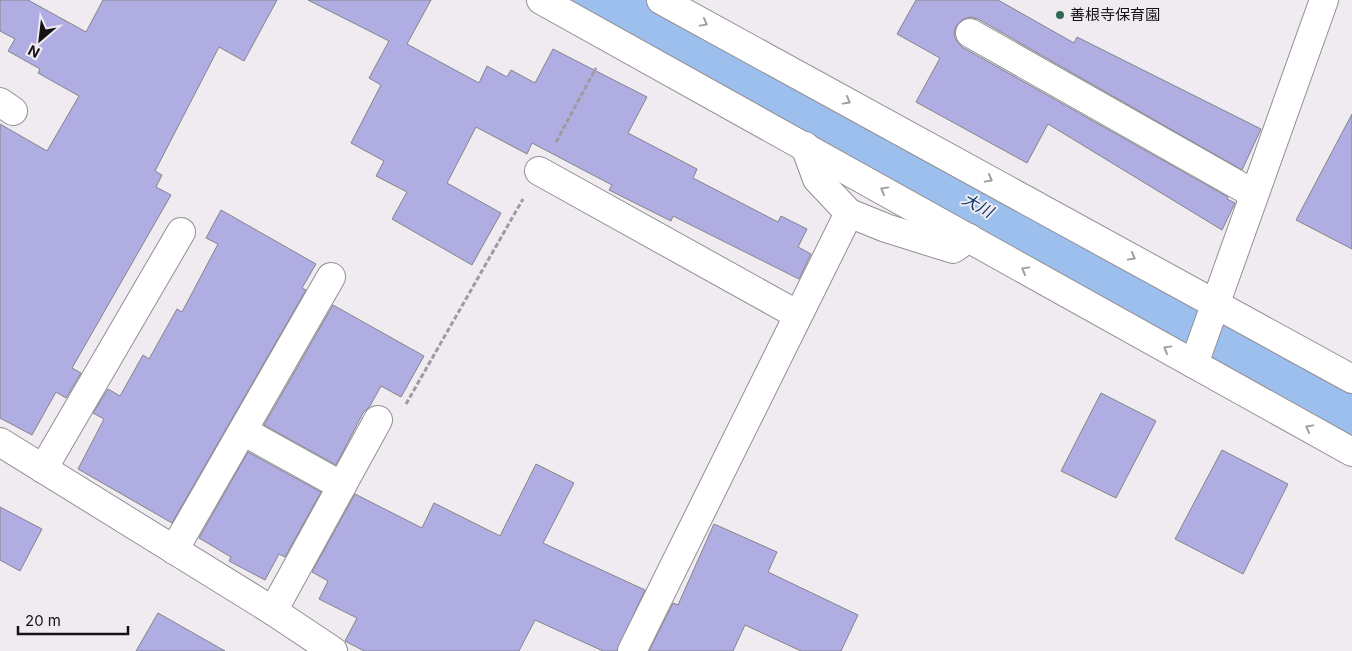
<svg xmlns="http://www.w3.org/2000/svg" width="1352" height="651" font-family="Inter,'Noto Sans JP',sans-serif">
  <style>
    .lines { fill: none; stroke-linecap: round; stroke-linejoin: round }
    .river { stroke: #9dbfed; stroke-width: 66 }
    .building { fill: #afade2; stroke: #84848a }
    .minor-casing { stroke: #928f94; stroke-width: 30 }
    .path { stroke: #9e9a9f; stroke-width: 3; stroke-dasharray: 5 2.5; stroke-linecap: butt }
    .minor { stroke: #fff; stroke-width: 28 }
    .oneway { stroke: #a1a0a1 }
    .poi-dot { fill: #306a52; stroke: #f0ebf1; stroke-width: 2 }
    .labels { text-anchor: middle; stroke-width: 4; stroke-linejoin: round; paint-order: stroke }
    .poi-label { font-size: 15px; fill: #131214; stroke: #f0ebf1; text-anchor: start }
    .water-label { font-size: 16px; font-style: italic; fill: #0a386e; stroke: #f0ebf1 }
  </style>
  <rect width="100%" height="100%" fill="#f0ebf1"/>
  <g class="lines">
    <path class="river" d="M601 0 1175 313 1352 416"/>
  </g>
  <g class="building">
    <path d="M0 0H28L86 32 103 0H277L244 61 219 47 155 171 162 175 156 187 171 195 72 368 81 373 66 398 56 392 32 435 0 418V124L47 151 79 96 38 73 40 69 8 51 15 39 0 31Z"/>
    <path d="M308 0H431L407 44 479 83 487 66 507 77 511 70 535 83 553 49 647 97 628 133 697 169 693 178 778 222 781 216 807 229 798 247 811 254 799 279 673 216 671 221 609 190 612 185 532 143 527 154 476 127 447 183 501 213 472 265 425 238 392 219 407 192 376 176 384 161 351 143 381 85 369 78 389 41Z"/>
    <path d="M916 0H998L1074 43 1077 37 1261 129 1242 170 978 19 970 17 963 19 956 26 954 34 956 40 962 47 1228 197 1227 199 1235 203 1222 230 1048 124 1027 163 916 102 940 58 897 34Z"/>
    <path d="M1352 114V249L1296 220Z"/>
    <path d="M221 210 316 264 302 288 306 290 172 523 78 469 104 419 93 413 108 389 120 396 143 355 149 359 177 309 182 312 218 244 206 238Z"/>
    <path d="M333 305 424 356 401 397 381 386 370 406 363 413 336 465 264 425Z"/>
    <path d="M1101 393 1156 421 1116 498 1061 471Z"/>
    <path d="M1222 450 1288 484 1243 574 1175 539Z"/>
    <path d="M248 452 321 492 285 557 279 554 265 580 229 561 231 557 199 538Z"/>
    <path d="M536 464 574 483 543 543 645 590 617 651H603L535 620 519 651H364L345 641 357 618 319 599 328 581 312 572 355 494 422 528 434 503 500 536Z"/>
    <path d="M0 507 42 529 20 571 0 560Z"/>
    <path d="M714 524 777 552 768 572 858 615 841 651H801L745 625 733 651H649L673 603 678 605Z"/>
    <path d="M158 613 225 651H136Z"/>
  </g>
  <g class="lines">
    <defs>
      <g id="minor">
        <path d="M541 0 1352 452"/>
        <path d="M661 0 1352 379"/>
        <path d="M970 33 1254 194"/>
        <path d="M0 102 13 111"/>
        <path d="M539 171 798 315"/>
        <path d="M849 213 886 228 953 249 969 238"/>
        <path d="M1194 364 1324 0"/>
        <path d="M243 431 342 486"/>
        <path d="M0 442 273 611 333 651"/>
        <path d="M43 469 181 232"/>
        <path d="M174 550 331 277"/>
        <path d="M273 611 378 420"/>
        <path d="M632 651 849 213 817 179 805 146"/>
      </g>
    </defs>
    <use href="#minor" class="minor-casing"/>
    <g class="path">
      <path d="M556 142 596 68"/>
      <path d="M406 404 523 199"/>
    </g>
    <use href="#minor" class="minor"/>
  </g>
  <defs><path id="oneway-chevron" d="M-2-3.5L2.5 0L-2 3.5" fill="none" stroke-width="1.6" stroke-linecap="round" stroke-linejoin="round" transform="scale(1.25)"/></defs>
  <g class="oneway">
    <use href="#oneway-chevron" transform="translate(704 23) rotate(29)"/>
    <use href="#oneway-chevron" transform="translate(847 101) rotate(29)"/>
    <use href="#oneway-chevron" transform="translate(989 179) rotate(29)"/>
    <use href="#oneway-chevron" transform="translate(884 190) rotate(-151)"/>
    <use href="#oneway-chevron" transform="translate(1132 257) rotate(29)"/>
    <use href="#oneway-chevron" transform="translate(1025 270) rotate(-151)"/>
    <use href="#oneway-chevron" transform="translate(1167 349) rotate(-151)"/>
    <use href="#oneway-chevron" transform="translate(1309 428) rotate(-151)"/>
  </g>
  <circle class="poi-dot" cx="1060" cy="15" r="5"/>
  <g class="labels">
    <g class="poi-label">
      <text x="1070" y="20">善根寺保育園</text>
    </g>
    <g class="water-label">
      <text transform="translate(978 205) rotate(29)" y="6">大川</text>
    </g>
  </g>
  <g transform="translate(40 40) rotate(208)" stroke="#f0ebf1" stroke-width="4" paint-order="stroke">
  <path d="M0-4L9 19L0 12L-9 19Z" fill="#131214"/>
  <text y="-8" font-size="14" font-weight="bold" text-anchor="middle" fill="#131214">N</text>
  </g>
  <path d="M18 626v8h110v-8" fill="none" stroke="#131214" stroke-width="2.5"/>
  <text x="25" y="626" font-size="15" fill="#131214" stroke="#f0ebf1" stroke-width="4" paint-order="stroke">20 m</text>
</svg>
